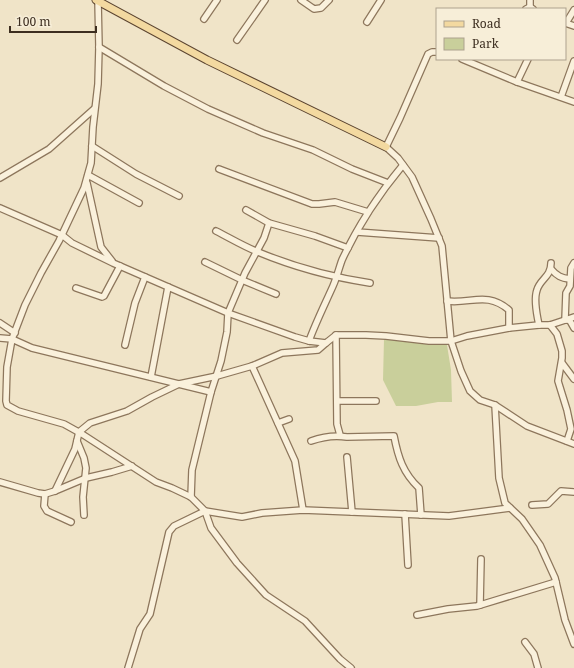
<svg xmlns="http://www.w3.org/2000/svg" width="574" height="668" font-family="'Noto Serif',serif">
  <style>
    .green { fill: #c9cf9b }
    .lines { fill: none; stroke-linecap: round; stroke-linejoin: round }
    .minor-casing { stroke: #8d765c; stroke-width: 8 }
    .major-casing { stroke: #5b4430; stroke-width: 9 }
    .minor { stroke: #faf1dc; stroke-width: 5.5 }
    .major { stroke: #f3d9a0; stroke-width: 7 }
  </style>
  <rect width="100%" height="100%" fill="#f0e4c8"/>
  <path class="green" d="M384 339 447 345 451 370 452 402H438L416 406H396L383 380Z"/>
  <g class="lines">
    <defs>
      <g id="minor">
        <path d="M301 0 314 9 321 8 329 0"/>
        <path d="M530 0V7"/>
        <path d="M98 1 99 47 98 84 93 127 91 163 84 188 59 241 41 273 25 305 12 339 7 367 6 401 7 405 18 411 64 424 82 434 156 482 172 488 191 497 205 511 211 528 237 563 266 595 305 621 340 659 351 668"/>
        <path d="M526 9 530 7 533 9"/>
        <path d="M204 19 217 0"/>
        <path d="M367 22 381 0"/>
        <path d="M565 23 574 26"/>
        <path d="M566 23 574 10"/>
        <path d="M237 40 265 0"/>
        <path d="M99 47 164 86 208 109 263 133 313 150 352 169 388 183"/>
        <path d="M437 52H432L428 54 400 118 386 147 398 158 412 177 431 219 442 246 451 341 461 371 470 391 480 400 495 405 527 426 574 444"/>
        <path d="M462 59 517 82 574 102"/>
        <path d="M517 82 528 59"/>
        <path d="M561 97 574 61"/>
        <path d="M92 146 136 174 179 196"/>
        <path d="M219 169 312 204H319L335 202 368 212"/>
        <path d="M88 175 139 203"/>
        <path d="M0 178 49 149 94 109"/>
        <path d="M87 183 101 247 112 261"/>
        <path d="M0 208 62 235 72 243 113 263 228 313 295 337 309 341 326 343 336 335H366L386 336 429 341H451L467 336 509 328"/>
        <path d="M246 210 269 223 315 236 348 248"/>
        <path d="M216 231C230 238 243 246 258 252 294 267 331 277 370 283"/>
        <path d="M357 232 439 238"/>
        <path d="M205 262 242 280 276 294"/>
        <path d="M574 263 571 268 570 286 566 293 565 320H568L570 321 574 328"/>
        <path d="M551 269C557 276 561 278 570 279"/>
        <path d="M76 288 102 297 104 296 120 266"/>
        <path d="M447 301C471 304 487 291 509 310V328L539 325H550L574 317"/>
        <path d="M0 323 15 333"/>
        <path d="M539 325C537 316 534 298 537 290 540 279 551 277 551 263"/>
        <path d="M550 325 557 334 562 351V358L558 381 567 410 571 429 567 441"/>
        <path d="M336 335 337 424 340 435"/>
        <path d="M0 338 12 339 32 348 211 392"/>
        <path d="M309 341C316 322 325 304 333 286 337 277 339 268 342 260 358 225 379 194 403 165"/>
        <path d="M125 345 135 303 145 277"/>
        <path d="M562 363 574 379"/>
        <path d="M252 366 295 461 303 510"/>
        <path d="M151 377 168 287"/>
        <path d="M337 401H376"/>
        <path d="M495 405 499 478 505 503 522 519 540 545 555 578 565 620 574 644"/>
        <path d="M278 423 289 419"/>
        <path d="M77 441 84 458 86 468 83 497 84 515"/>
        <path d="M311 441C322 437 335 435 347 437L394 436C398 457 403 473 419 488L421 515"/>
        <path d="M347 457 352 512"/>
        <path d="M0 482 38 493 45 494 55 491 86 478 112 472 132 466"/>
        <path d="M55 491 75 449 79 432 90 423 127 411 152 397 179 384 217 376 252 366 282 353 318 350 326 343"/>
        <path d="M45 494 44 506 47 511 71 522"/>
        <path d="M191 497 192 470 211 392 221 361 227 332 228 313 245 273 264 238 269 223"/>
        <path d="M532 505 548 504 561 491 574 492"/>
        <path d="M405 514 408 565"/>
        <path d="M480 605 481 559"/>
        <path d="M417 615 448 609 477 606 556 582"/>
        <path d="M525 642 534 654 538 668"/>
        <path d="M128 668 140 629 150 614 169 532 174 526 205 511 242 517 262 513 303 510 449 516 510 508"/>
      </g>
      <path id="major" d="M96 0 207 60 386 147"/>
    </defs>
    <use href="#minor" class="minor-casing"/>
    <use href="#major" class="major-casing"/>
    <use href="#minor" class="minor"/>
    <use href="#major" class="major"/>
  </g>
  <rect x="436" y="8" width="130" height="52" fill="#f7eed8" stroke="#ada18e"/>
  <rect x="444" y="21" width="20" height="6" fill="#f3d9a0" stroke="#ada18e"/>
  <text x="472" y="28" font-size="12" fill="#3d2e20">Road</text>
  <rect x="444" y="38" width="20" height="12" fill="#c9cf9b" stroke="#ada18e"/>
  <text x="472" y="48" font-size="12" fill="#3d2e20">Park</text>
  <path d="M10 26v6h86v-6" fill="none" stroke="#3d2e20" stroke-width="2"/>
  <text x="16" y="26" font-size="12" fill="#3d2e20" stroke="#f7eed8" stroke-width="3" paint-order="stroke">100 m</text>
</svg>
